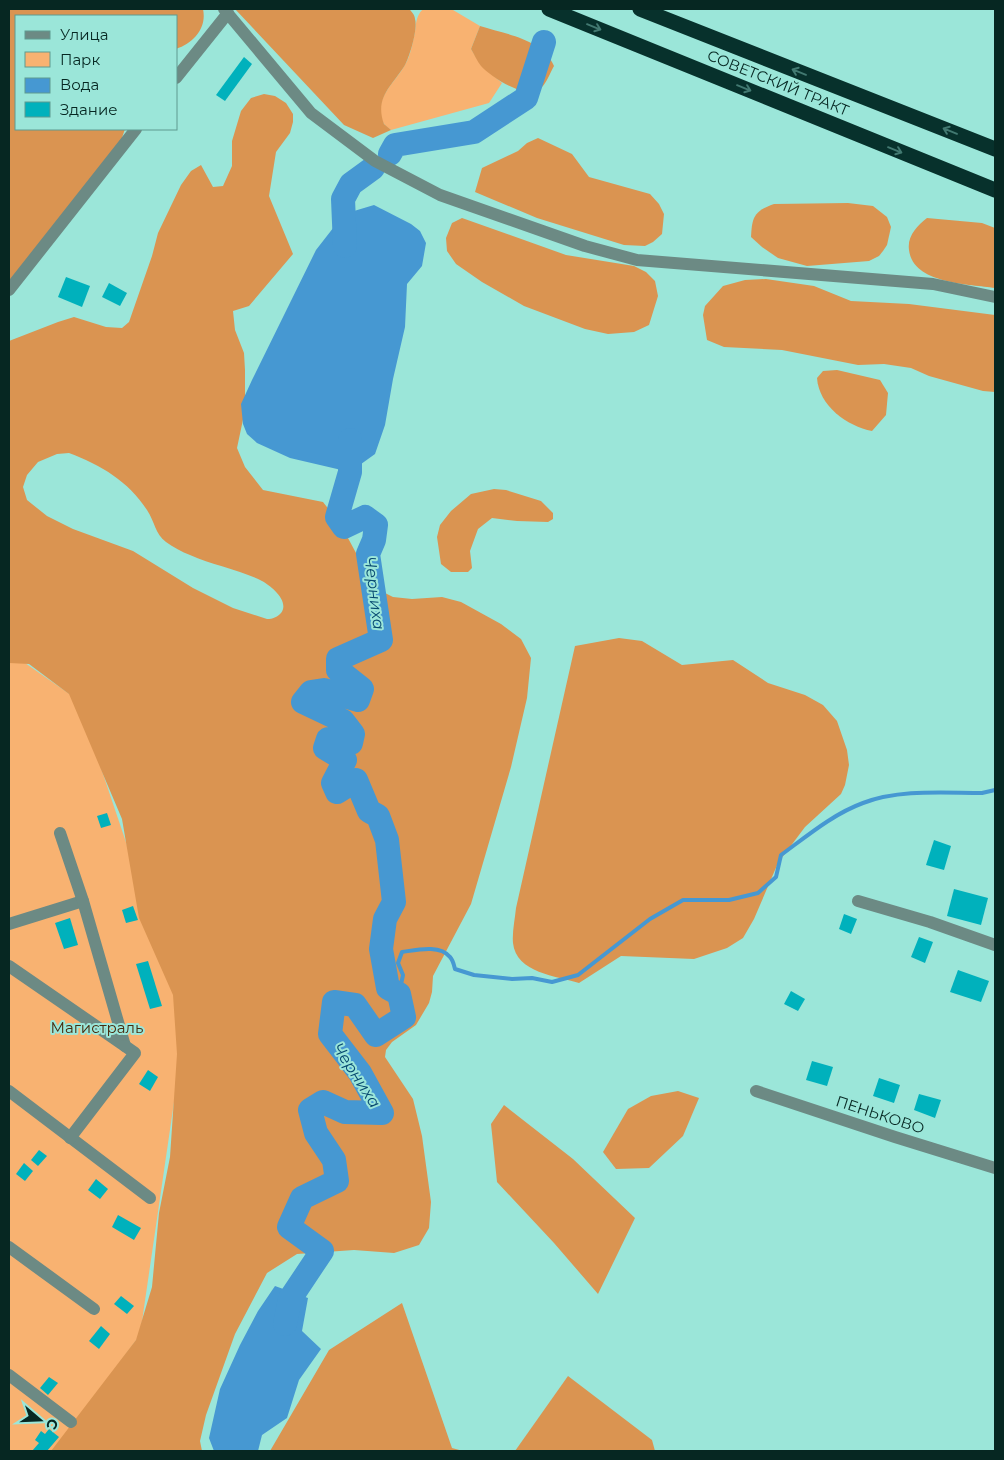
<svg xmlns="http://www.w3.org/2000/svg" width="1004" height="1460" font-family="Montserrat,sans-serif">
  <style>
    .green { fill: #f8b271 }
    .forest { fill: #da9451; fill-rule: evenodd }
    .water { fill: #4698d2 }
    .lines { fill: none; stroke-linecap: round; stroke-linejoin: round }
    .stream { stroke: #4698d2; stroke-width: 4 }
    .river { stroke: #4698d2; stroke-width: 24 }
    .building { fill: #00b1bc }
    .minor { stroke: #6c8a84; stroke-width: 12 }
    .highway { stroke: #07312c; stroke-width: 15 }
    .oneway { stroke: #427971 }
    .labels { text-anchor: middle; stroke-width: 4; stroke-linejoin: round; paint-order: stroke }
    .street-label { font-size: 15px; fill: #062722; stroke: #9be6d9 }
    .park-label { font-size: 15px; fill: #472b0e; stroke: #9be6d9 }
    .water-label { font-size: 16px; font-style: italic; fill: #074970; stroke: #9be6d9 }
  </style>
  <rect width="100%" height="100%" fill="#9be6d9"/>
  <g class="green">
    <path d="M423 9 453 10 480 26 471 49 481 65 502 83 489 103 391 130C384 125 380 120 380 111 381 91 398 79 406 63 410 56 412 46 414 37 417 26 414 18 423 9Z"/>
    <path d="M15 656 78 700 186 1020 140 1335 54 1451H9V662Z"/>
  </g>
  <g class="forest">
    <path d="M9 9H203C207 28 194 43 176 49V16H16V129H125L116 155 9 283Z"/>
    <path d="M235 9H409C411 11 415 15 415 19 418 28 410 56 405 65 393 85 374 97 384 124L391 130 373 138 344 125Z"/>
    <path d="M480 26C505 34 543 39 554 66 550 73 547 82 542 87 528 102 491 77 481 66 477 61 474 54 471 49Z"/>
    <path d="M264 94 275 96 286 103 293 114V122L290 133 276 152 269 196 293 254 249 306 233 311 235 330 244 353 245 370V410L237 448 245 467 263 490 323 502 341 525 356 553 365 578 375 588 393 597 412 599 442 597 461 602 501 624 521 639 531 658 527 698 511 767 471 904 433 976 432 992 429 1003 416 1025 392 1042 386 1050 385 1057 413 1099 422 1136 431 1202 429 1228 419 1245 394 1253 354 1250 297 1254 267 1273 235 1334 206 1415 200 1441 202 1451H51L136 1340 152 1287 159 1213 170 1157 177 1054 173 995 139 918 122 819 69 694 29 664 9 663V341L58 322 74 317 106 327 122 328 129 322 152 256 158 233 181 185 191 171 201 165 213 187 223 186 232 166V141L241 111 251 98ZM69 453C101 465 128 481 147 510 155 522 155 534 166 542 173 547 182 552 190 555 212 565 241 570 262 581 271 586 290 601 281 613 277 617 273 619 267 619L233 608 193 588 133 551 73 529 47 516 27 500 23 487 27 475 38 462 57 454Z"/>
    <path d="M538 138 572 154 589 177 650 194 659 204 664 214 662 234 653 242 645 246 624 245 537 218 475 192 482 168 518 151 527 143Z"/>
    <path d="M848 203 873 206 887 217 891 227 887 245 883 251 879 256 869 261 807 266 778 258 762 247 751 237C752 217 754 211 774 204Z"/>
    <path d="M462 218 566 255 634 266 646 272 655 281 658 296 649 325 634 332 608 334 585 329 524 306 482 282 456 264 447 251 446 238 452 223Z"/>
    <path d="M927 218 982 223 995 228V288C969 284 913 284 909 250 907 236 917 226 927 218Z"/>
    <path d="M766 279 814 286 851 301 909 304 995 315V392L983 391 929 376 911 368 884 364 858 365 782 350 724 347 707 340 703 315 705 306 723 286 745 280Z"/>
    <path d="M837 370 880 380 888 393 886 415 872 431C847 426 819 406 817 378L823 371Z"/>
    <path d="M494 489 506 490 541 501 553 513V519L548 522 517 521 492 518 478 529 470 551 472 568 468 572H451L441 564 437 537 440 525 451 511 471 494Z"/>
    <path d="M619 638 642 641 682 665 733 660 768 683 805 695 823 705 837 721 847 750 849 765 845 785 841 794 805 827 778 863 754 919 743 938 727 948 694 959 621 956 579 983C557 976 516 973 513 943 512 932 515 919 516 908L575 646Z"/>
    <path d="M678 1091 699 1098 683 1136 649 1168 616 1169 603 1152 628 1109 651 1096Z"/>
    <path d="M504 1105 573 1159 635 1218 598 1294 554 1243 497 1182 491 1124Z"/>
    <path d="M402 1303 452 1448 463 1451H270L329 1350Z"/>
    <path d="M568 1376 652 1440 655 1451H515Z"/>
  </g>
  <g class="water">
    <path d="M374 205 411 224 420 231 426 243 422 266 407 284 405 327 393 379 385 425 375 454 350 472 290 458 257 443 247 434 243 424 241 404 252 380 316 250 344 214Z"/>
    <path d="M275 1286 308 1298 302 1331 321 1349 299 1380 287 1418 262 1435 258 1451H214L209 1438 220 1389 240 1345 258 1311Z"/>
  </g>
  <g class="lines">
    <path class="stream" d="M399 994 403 975 398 963 402 952C416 950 440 944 450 957 453 960 454 965 455 969L474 975 512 979 532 978 552 982 578 975 650 919 683 900H729L758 893 776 877 781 855C807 836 833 814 863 803 900 789 943 793 982 793L995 790"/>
    <g class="river">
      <path d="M390 154 395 145 474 132 526 98 544 42"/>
      <path d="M345 246 343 199 351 184 373 168"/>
      <path d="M285 1324 290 1299 322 1251 289 1227 302 1198 337 1181 334 1160 316 1133 310 1110 323 1102 345 1112 382 1113 360 1073 330 1034 334 1002 355 1005 376 1035 404 1017 399 994 388 988 381 949 385 919 394 902 387 840 378 816 369 811 356 780 337 792 333 783 345 760 325 748 328 739 351 743 353 734 343 721 303 702 311 692 324 690 358 700 362 689 338 670V659L381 640 368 554 374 540 376 525 365 517 344 527 337 517 350 472V440"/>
    </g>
  </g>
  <g class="building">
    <path d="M244 57 252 64 225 101 216 95Z"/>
    <path d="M66 277 90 286 82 307 58 297Z"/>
    <path d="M109 283 127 293 120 306 102 297Z"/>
    <path d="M107 813 111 825 101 828 97 816Z"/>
    <path d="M934 840 951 846 944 870 926 865Z"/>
    <path d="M954 889 988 898 981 925 947 916Z"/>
    <path d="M133 906 138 920 126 923 122 910Z"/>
    <path d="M844 914 857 919 851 934 839 929Z"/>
    <path d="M70 918 78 945 64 949 55 923Z"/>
    <path d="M919 937 933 942 925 963 911 957Z"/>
    <path d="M148 961 162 1006 150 1009 136 964Z"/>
    <path d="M958 970 989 981 981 1002 950 992Z"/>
    <path d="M791 991 805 999 798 1011 784 1004Z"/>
    <path d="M812 1061 833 1067 827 1086 806 1080Z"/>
    <path d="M148 1070 158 1077 150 1091 139 1084Z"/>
    <path d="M879 1078 900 1085 894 1103 873 1096Z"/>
    <path d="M919 1094 941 1100 935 1118 914 1110Z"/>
    <path d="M39 1150 47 1156 38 1166 31 1160Z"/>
    <path d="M24 1163 33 1171 25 1181 16 1174Z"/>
    <path d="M96 1179 108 1189 100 1199 88 1190Z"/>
    <path d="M118 1215 141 1228 134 1240 112 1227Z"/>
    <path d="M121 1296 134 1306 127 1314 114 1304Z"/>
    <path d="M101 1326 110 1334 99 1349 89 1341Z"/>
    <path d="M49 1377 58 1383 48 1395 40 1388Z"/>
    <path d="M49 1429 59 1437 47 1451H32L39 1443 35 1440 41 1431 45 1434Z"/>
  </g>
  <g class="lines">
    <g class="minor">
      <path d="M224 9 311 113 375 161 440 195 585 246 637 260 933 284 995 297"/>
      <path d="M176 78 228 13"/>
      <path d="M9 290 136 129"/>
      <path d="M858 901 930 922 995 945"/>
      <path d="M9 924 83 901"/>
      <path d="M9 966 125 1046 83 901 60 833"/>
      <path d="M9 1091 150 1198"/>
      <path d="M756 1091 895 1137 995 1168"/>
      <path d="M70 1138 135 1053 125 1046"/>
      <path d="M9 1247 94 1309"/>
      <path d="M9 1375 71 1422"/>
    </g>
    <g class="highway">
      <path d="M549 9 995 190"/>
      <path d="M640 9 995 149"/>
    </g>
  </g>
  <defs><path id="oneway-shaft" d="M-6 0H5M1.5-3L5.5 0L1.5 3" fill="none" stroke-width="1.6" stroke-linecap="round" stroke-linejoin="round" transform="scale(1.25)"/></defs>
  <g class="oneway">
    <use href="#oneway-shaft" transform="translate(594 27) rotate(22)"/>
    <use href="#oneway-shaft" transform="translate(799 72) rotate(-158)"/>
    <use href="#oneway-shaft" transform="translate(744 88) rotate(22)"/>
    <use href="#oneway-shaft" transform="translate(950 131) rotate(-158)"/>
    <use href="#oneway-shaft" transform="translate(895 150) rotate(22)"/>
  </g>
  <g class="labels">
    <g class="street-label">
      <text transform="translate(778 83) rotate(22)" y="5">СОВЕТСКИЙ ТРАКТ</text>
      <text transform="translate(880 1115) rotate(18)" y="5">ПЕНЬКОВО</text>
    </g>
    <g class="park-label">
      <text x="97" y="1033">Магистраль</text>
    </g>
    <g class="water-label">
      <text transform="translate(375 593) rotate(83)" y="6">Черниха</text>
      <text transform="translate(357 1075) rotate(57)" y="6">Черниха</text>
    </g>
  </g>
  <rect width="1004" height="1460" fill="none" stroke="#062722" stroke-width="20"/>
  <rect x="15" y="15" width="162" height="115" fill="#9be6d9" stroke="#5f9a90"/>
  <rect x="25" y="31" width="25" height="8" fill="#6c8a84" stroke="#5f9a90"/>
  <text x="60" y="40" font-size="15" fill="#062722">Улица</text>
  <rect x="25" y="52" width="25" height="15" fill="#f8b271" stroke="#5f9a90"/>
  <text x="60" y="65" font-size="15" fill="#062722">Парк</text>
  <rect x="25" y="78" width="25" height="15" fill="#4698d2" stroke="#5f9a90"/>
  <text x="60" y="90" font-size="15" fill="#062722">Вода</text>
  <rect x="25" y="102" width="25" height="15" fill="#00b1bc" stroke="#5f9a90"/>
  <text x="60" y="115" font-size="15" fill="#062722">Здание</text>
  <g transform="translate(40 1420) rotate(109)" stroke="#9be6d9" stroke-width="4" paint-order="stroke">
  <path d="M0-4L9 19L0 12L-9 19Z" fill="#062722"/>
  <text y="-8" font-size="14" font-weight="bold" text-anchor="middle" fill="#062722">С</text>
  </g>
</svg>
